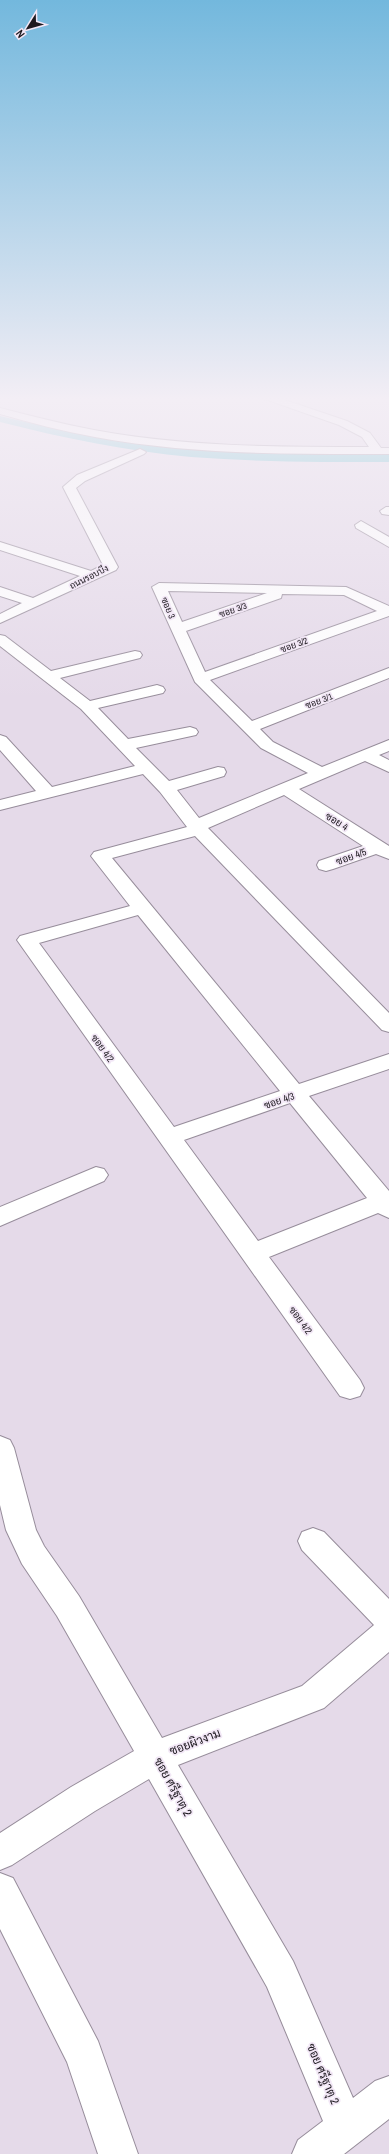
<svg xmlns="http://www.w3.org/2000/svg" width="389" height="2154" font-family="'Archivo Narrow',Sarabun,sans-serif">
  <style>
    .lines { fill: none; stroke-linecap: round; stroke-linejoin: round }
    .canal { fill: #65bfcd; fill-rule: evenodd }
    .minor-casing { stroke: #978d9b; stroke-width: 2 }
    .minor { fill: #fff; fill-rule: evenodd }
    .labels { text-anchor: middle; stroke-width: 3.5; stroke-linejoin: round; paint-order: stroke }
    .far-street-label { font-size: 9px; fill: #1d191f; stroke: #f2e7f6 }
    .street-label { font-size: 10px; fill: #1d191f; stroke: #f2e7f6 }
    .near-street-label { font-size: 12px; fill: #1d191f; stroke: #f2e7f6 }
  </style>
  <rect width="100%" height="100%" fill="#e5dae9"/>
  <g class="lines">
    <path class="canal" d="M0 416C63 431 127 444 191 449 257 455 323 454 389 454V462C323 462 257 462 191 457 127 451 63 438 0 422Z"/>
    <defs>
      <g id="minor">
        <path d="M262 398H279L347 421 370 433 381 448H389V454C291 454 192 455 95 437 63 431 31 423 0 414V408C31 416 62 424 94 430 185 447 278 447 369 447L362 437 339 425Z"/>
        <path d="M140 449 146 452 144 454 85 481 76 488 118 567 116 570 0 623V614L22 603 0 596V587L33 598 80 576 0 550V542L91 571 103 565 63 487 77 475Z"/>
        <path d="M386 507H389V515L382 514 380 511Z"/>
        <path d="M361 521 389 537V547L356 528 355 525Z"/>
        <path d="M159 583 346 587 389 606V616L210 680 252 721 389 668V678L260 729 273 742 322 767 389 740V751L379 755 389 760V772L365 761 299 789 389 846V859L376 854 333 869 326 871 319 869 317 865 319 861 363 846 284 795 208 828 389 1013V1032L382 1030 195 836 112 858 299 1084 389 1054V1069L309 1096 389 1191V1218L378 1213 269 1257 360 1380 364 1388 360 1396 350 1399 340 1396 17 940 20 936 130 906 91 856 94 852 187 827 160 792 143 774 0 810V800L36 791 0 750V735L6 737 52 787 135 766 81 709 0 646V635L5 636 51 671 135 651 140 652 142 655 140 658 60 678 90 701 157 685 163 687 165 690 163 693 98 708 128 739 190 727 196 729 198 732 196 735 136 748 169 781 218 767 224 768 226 772 224 776 177 790 199 818 308 773 261 748 195 682 152 587ZM168 591 267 593 182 622ZM282 594 344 595 377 611 205 672 186 631 281 598ZM138 915 280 1091 174 1127 39 943ZM290 1103 367 1198 258 1241 184 1140Z"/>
        <path d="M96 1167 104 1169 108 1175 104 1181 0 1226V1207Z"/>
        <path d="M0 1436 10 1440 14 1448 36 1530 44 1546 79 1596 162 1738 302 1686 374 1625 302 1550 298 1541 302 1532 313 1528 324 1532 389 1599V1652L324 1708 178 1765 293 1961 353 2098 375 2081 389 2076V2119L344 2154H292L298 2140 323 2121 267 1987 149 1779 95 1811 12 1865 0 1870V1833L71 1787 134 1751 57 1616 22 1564 6 1530 0 1505Z"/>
        <path d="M0 1873 13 1878 98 2041 138 2154H98L67 2062 0 1929Z"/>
      </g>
    </defs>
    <use href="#minor" class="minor-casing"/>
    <use href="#minor" class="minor"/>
  </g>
  <linearGradient id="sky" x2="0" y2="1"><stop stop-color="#73b8dd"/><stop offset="0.57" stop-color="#f3eef5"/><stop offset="1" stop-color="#f3eef5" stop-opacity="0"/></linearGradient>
  <rect width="389" height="700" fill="url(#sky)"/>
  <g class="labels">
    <g class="far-street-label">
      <text transform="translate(89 577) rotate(-27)" y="3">ถนนรอบบึง</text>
      <text transform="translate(168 608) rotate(67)" y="3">ซอย 3</text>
      <text transform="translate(233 610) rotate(-19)" y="3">ซอย 3/3</text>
      <text transform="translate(294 645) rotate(-20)" y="3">ซอย 3/2</text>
      <text transform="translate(319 701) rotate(-21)" y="3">ซอย 3/1</text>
    </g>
    <g class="street-label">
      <text transform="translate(337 821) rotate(32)" y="4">ซอย 4</text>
      <text transform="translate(351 856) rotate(-20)" y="4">ซอย 4/5</text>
      <text transform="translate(103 1048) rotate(54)" y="4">ซอย 4/2</text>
      <text transform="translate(279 1100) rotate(-19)" y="4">ซอย 4/3</text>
      <text transform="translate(301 1320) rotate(54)" y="4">ซอย 4/2</text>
    </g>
    <g class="near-street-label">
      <text transform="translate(195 1742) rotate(-21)" y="4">ซอยผิวงาม</text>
      <text transform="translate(173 1787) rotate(61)" y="4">ซอย ศรีฐาตุ 2</text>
      <text transform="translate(323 2074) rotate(67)" y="4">ซอย ศรีฐาตุ 2</text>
    </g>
  </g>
  <g transform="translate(28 28) rotate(233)" stroke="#f2e7f6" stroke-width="3" paint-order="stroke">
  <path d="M0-3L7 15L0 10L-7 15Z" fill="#1d191f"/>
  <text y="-6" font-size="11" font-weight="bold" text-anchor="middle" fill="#1d191f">N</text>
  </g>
</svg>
